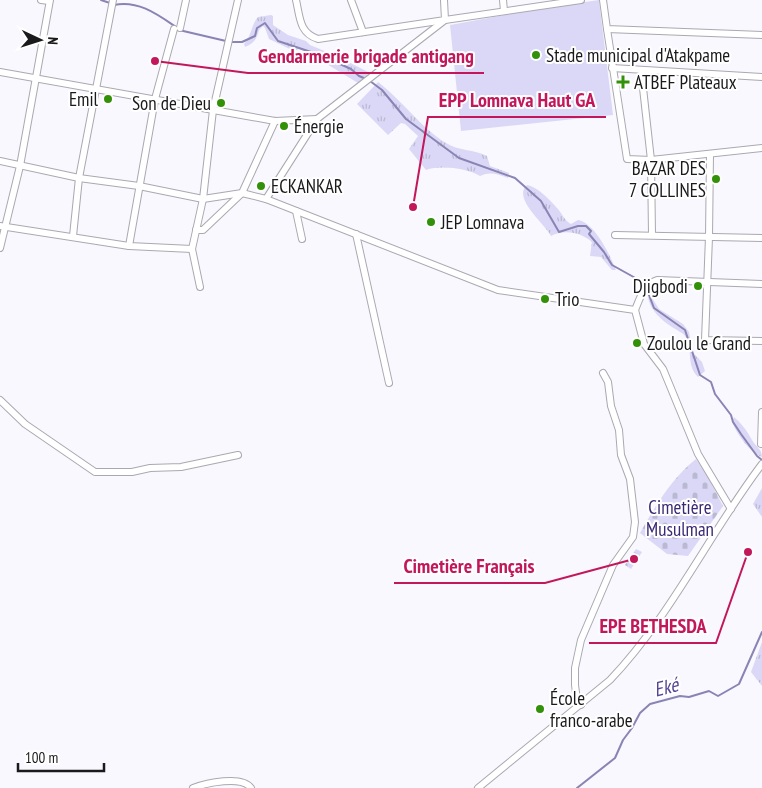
<svg xmlns="http://www.w3.org/2000/svg" width="762" height="788" font-family="'PT Sans Narrow',sans-serif">
  <style>
    .grass { fill: url(#grass-tufts) }
    .cemetery { fill: url(#cemetery-stones) }
    .park { fill: #dad8f6 }
    .lines { fill: none; stroke-linecap: round; stroke-linejoin: round }
    .stream { stroke: #8984b4; stroke-width: 2 }
    .minor-casing { stroke: #aaa9b0; stroke-width: 8 }
    .minor { stroke: #fff; stroke-width: 6 }
    .poi-dot { fill: #329108; stroke: #fff; stroke-width: 2 }
    .labels { text-anchor: middle; stroke-width: 4; stroke-linejoin: round; paint-order: stroke }
    .poi-label { font-size: 19px; fill: #1a1a1d; stroke: #fff; text-anchor: start }
    .park-label { font-size: 19px; fill: #3a2874; stroke: #fff }
    .water-label { font-size: 20px; font-style: italic; fill: #564695; stroke: #fff }
    .leader { fill: none; stroke: #c2185b; stroke-width: 2 }
    .callout-dot { fill: #c2185b; stroke: #fff; stroke-width: 2 }
    .callout-label { font-size: 20px; text-anchor: middle; font-weight: bold; fill: #c2185b; stroke: #fff; stroke-width: 4; stroke-linejoin: round; paint-order: stroke }
  </style>
  <defs>
    <pattern id="grass-tufts" width="24" height="20" patternUnits="userSpaceOnUse" patternTransform="scale(1.25)"><rect width="24" height="20" fill="#dad8f6"/><path d="M3 7l-1-3M5 7V3M7 7l1-3M15 17l-1-3M17 17v-4M19 17l1-3" fill="none" stroke="#bab9d2"/></pattern>
    <pattern id="cemetery-stones" width="16" height="16" patternUnits="userSpaceOnUse" patternTransform="scale(1.25)"><rect width="16" height="16" fill="#dad8f6"/><path d="M2 7V4a2 2 0 0 1 4 0v3zM10 15v-3a2 2 0 0 1 4 0v3z" fill="#bab9d2"/></pattern>
  </defs>
  <rect width="100%" height="100%" fill="#f9f8fe"/>
  <g class="grass">
    <path d="M271 15 273 16V25L288 35 306 41 310 45 327 52 329 57 337 56 370 73 358 83 312 55 299 49 294 51 269 39 265 28 263 26 259 30C257 39 254 43 245 47L244 44C252 35 251 25 258 17Z"/>
    <path d="M378 82C402 100 420 127 446 143 458 151 474 149 487 156L490 166 509 173 508 178C497 174 490 171 480 176 466 168 441 165 426 170L409 149 418 136 405 124 401 123 388 135 357 104Z"/>
    <path d="M527 185C538 187 551 201 558 209 563 215 564 220 571 224L578 220C595 223 610 255 616 270H612L601 257 590 256 592 242C581 232 564 229 551 236 544 223 512 198 527 185Z"/>
    <path d="M648 297 652 298 659 309 683 324 689 332 693 353 702 362 705 371 698 377C685 364 694 348 685 336 682 332 676 330 672 327 661 320 650 310 648 297Z"/>
    <path d="M734 417C742 424 747 431 752 440 756 447 762 449 762 457 749 452 737 434 732 422Z"/>
    <path d="M762 488V517L753 504Z"/>
    <path d="M762 642V686L751 672Z"/>
  </g>
  <g class="cemetery">
    <path d="M696 459 708 477 723 506 688 556 667 554 640 533C656 505 671 479 696 459Z"/>
    <path d="M636 549 642 552 631 569 625 565Z"/>
  </g>
  <path class="park" d="M599 0 613 115 461 131 450 25 537 9Z"/>
  <g class="lines">
    <g class="stream">
      <path d="M101 0 110 3"/>
      <path d="M114 5C138 0 157 14 176 27"/>
      <path d="M179 30 226 41"/>
      <path d="M231 42H242L255 36 257 28 265 23 278 41 320 55 351 69 359 76 366 79"/>
      <path d="M370 81 382 90 406 119 459 158 515 178 541 201 559 232 578 226H586L591 231 589 234 604 252 612 265 639 280 644 286"/>
      <path d="M647 290 654 308 685 330 700 375 711 382 715 394 731 415 733 422 741 434 757 456 762 460"/>
      <path d="M577 788 615 758 623 740 632 728 640 713 650 704 680 696 689 697 709 691 718 696 739 684 762 632"/>
    </g>
    <defs>
      <g id="minor">
        <path d="M41 0 49 1"/>
        <path d="M296 0C300 17 299 33 318 39L445 20 444 0"/>
        <path d="M351 0 363 32"/>
        <path d="M503 0 504 11"/>
        <path d="M603 0 607 29 762 35"/>
        <path d="M180 28 186 0"/>
        <path d="M607 29 627 159 651 160 762 148"/>
        <path d="M612 68 762 77"/>
        <path d="M641 70 651 160 652 235"/>
        <path d="M0 72 275 121 317 119"/>
        <path d="M710 154 709 237 705 340 762 341"/>
        <path d="M0 161 79 178 139 186 203 199 242 193 266 199 498 290 635 310 644 344 663 369 698 454 731 509"/>
        <path d="M266 199 317 119 445 20 581 0"/>
        <path d="M296 211 302 239"/>
        <path d="M0 226 129 246 192 249"/>
        <path d="M196 230H203L242 193 275 121"/>
        <path d="M356 234 389 383"/>
        <path d="M615 235 762 238"/>
        <path d="M73 236 79 178 113 0"/>
        <path d="M129 246 155 99 174 29"/>
        <path d="M0 248 20 166 50 0"/>
        <path d="M200 287 192 249 203 199 213 110 238 0"/>
        <path d="M635 310C640 298 644 284 657 280L762 284"/>
        <path d="M0 400 25 424 95 472H132L150 468 181 467 238 455"/>
        <path d="M761 444 762 412"/>
        <path d="M581 705 577 700 575 685V668L581 640 613 565 633 537 635 522 630 479 621 455 619 430 611 406 608 382 603 373"/>
        <path d="M193 788C206 783 242 775 251 788"/>
        <path d="M478 788 610 680C671 616 709 534 762 464"/>
      </g>
    </defs>
    <use href="#minor" class="minor-casing"/>
    <use href="#minor" class="minor"/>
  </g>
  <g class="poi-dot">
    <circle cx="536" cy="55" r="5"/>
    <path d="M620.5 74.5h5v5h5v5h-5v5h-5v-5h-5v-5h5z"/>
    <circle cx="108" cy="99" r="5"/>
    <circle cx="221" cy="103" r="5"/>
    <circle cx="284" cy="126" r="5"/>
    <circle cx="716" cy="179" r="5"/>
    <circle cx="261" cy="186" r="5"/>
    <circle cx="431" cy="222" r="5"/>
    <circle cx="698" cy="286" r="5"/>
    <circle cx="545" cy="299" r="5"/>
    <circle cx="637" cy="343" r="5"/>
    <circle cx="540" cy="709" r="5"/>
  </g>
  <g class="labels">
    <g class="poi-label">
      <text x="546" y="62">Stade municipal d'Atakpame</text>
      <text x="634" y="89">ATBEF Plateaux</text>
      <text x="98" y="106" text-anchor="end">Emil</text>
      <text x="211" y="110" text-anchor="end">Son de Dieu</text>
      <text x="294" y="133">Énergie</text>
      <text x="706" y="175" text-anchor="end">BAZAR DES<tspan x="706" dy="22">7 COLLINES</tspan></text>
      <text x="271" y="193">ECKANKAR</text>
      <text x="441" y="229">JEP Lomnava</text>
      <text x="688" y="293" text-anchor="end">Djigbodi</text>
      <text x="555" y="306">Trio</text>
      <text x="647" y="350">Zoulou le Grand</text>
      <text x="550" y="705">École<tspan x="550" dy="22">franco-arabe</tspan></text>
    </g>
    <g class="park-label">
      <text x="680" y="514">Cimetière<tspan x="680" dy="22">Musulman</tspan></text>
    </g>
    <g class="water-label">
      <text transform="translate(666 687) rotate(-14)" y="7">Eké</text>
    </g>
  </g>
  <path class="leader" d="M155 61L248 73H484M413 207L428 117H606M634 559L545 583H394M748 552L716 643H589"/>
  <g class="callout-dot">
    <circle cx="155" cy="61" r="5"/>
    <circle cx="413" cy="207" r="5"/>
    <circle cx="634" cy="559" r="5"/>
    <circle cx="748" cy="552" r="5"/>
  </g>
  <g class="callout-label">
    <text x="366" y="63">Gendarmerie brigade antigang</text>
    <text x="517" y="107">EPP Lomnava Haut GA</text>
    <text x="469" y="573">Cimetière Français</text>
    <text x="653" y="633">EPE BETHESDA</text>
  </g>
  <g transform="translate(40 40) rotate(94)" stroke="#ffffff" stroke-width="4" paint-order="stroke">
  <path d="M0-4L9 19L0 12L-9 19Z" fill="#1a1a1d"/>
  <text y="-8" font-size="14" font-weight="bold" text-anchor="middle" fill="#1a1a1d">N</text>
  </g>
  <path d="M18 763v8h86v-8" fill="none" stroke="#1a1a1d" stroke-width="2.5"/>
  <text x="25" y="763" font-size="15" fill="#1a1a1d" stroke="#ffffff" stroke-width="4" paint-order="stroke">100 m</text>
</svg>
